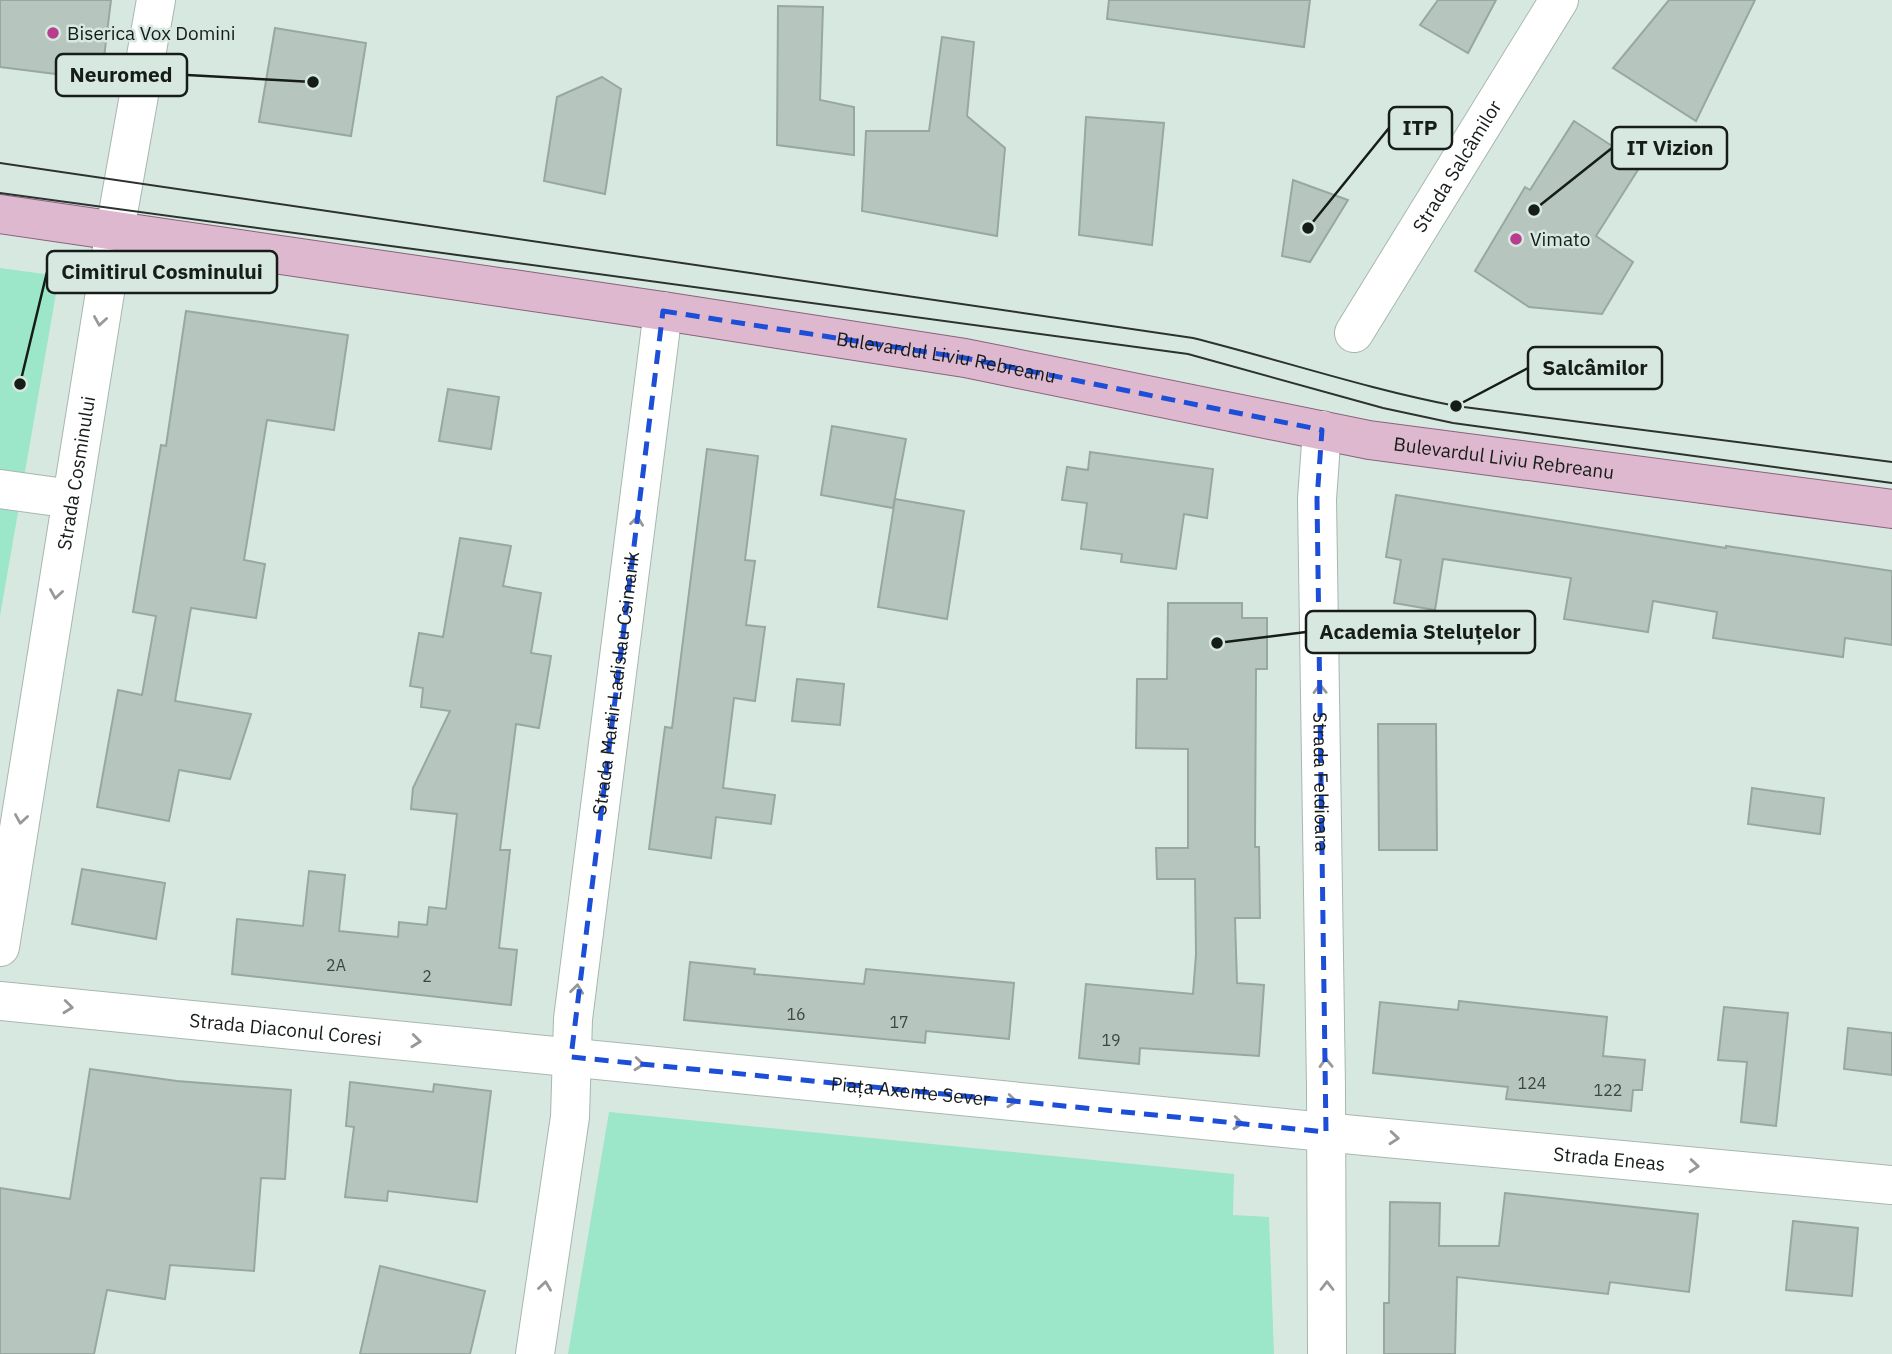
<svg xmlns="http://www.w3.org/2000/svg" width="1892" height="1354" font-family="'IBM Plex Sans',sans-serif">
  <style>
    .green { fill: #9ce6c9 }
    .building { fill: #b6c6be; stroke: #98a8a1; stroke-width: 2 }
    .lines { fill: none; stroke-linecap: round; stroke-linejoin: round }
    .minor-casing { stroke: #a7b7b0; stroke-width: 40 }
    .major-casing { stroke: #8a627a; stroke-width: 40 }
    .minor { stroke: #fff; stroke-width: 38 }
    .major { stroke: #deb8ce; stroke-width: 38 }
    .tram { stroke: #2b3230; stroke-width: 2 }
    .oneway { stroke: #969998 }
    .marked { fill: none; stroke: #1d4ed8; stroke-width: 5; stroke-dasharray: 14 9; stroke-linejoin: round }
    .poi-dot { fill: #b83d8f; stroke: #d7e8e0; stroke-width: 2.5 }
    .labels { text-anchor: middle; stroke-width: 5; stroke-linejoin: round; paint-order: stroke }
    .number-label { font-size: 16px; fill: #3e4643 }
    .poi-label { font-size: 19px; fill: #161c1a; stroke: #d7e8e0; text-anchor: start }
    .street-label { font-size: 19px; fill: #161c1a; stroke: #d7e8e0 }
    .leader { fill: none; stroke: #161c1a; stroke-width: 2.5 }
    .callout-dot { fill: #161c1a; stroke: #d7e8e0; stroke-width: 2.5 }
    .callout { fill: #d7e8e0; stroke: #161c1a; stroke-width: 2.5 }
    .callout-label { font-size: 21px; text-anchor: middle; font-weight: bold; fill: #161c1a }
  </style>
  <rect width="100%" height="100%" fill="#d7e8e0"/>
  <g class="green">
    <path d="M0 268 59 276 0 616Z"/>
    <path d="M609 1112 1234 1174 1233 1215 1269 1217 1274 1354H568Z"/>
  </g>
  <g class="building">
    <path d="M0 0H111L103 66 87 78 0 67Z"/>
    <path d="M1109 0H1310L1304 47 1107 19Z"/>
    <path d="M1438 0H1496L1468 53 1420 25Z"/>
    <path d="M1669 0H1755L1696 121 1613 68Z"/>
    <path d="M778 6 823 7 820 100 854 107V155L777 145Z"/>
    <path d="M275 28 366 43 351 136 259 122Z"/>
    <path d="M942 37 974 42 967 116 1005 148 997 236 862 211 866 131H929Z"/>
    <path d="M602 77 621 89 605 194 544 181 557 97Z"/>
    <path d="M1086 117 1164 123 1152 245 1079 235Z"/>
    <path d="M1574 121 1641 165 1596 236 1633 262 1602 314 1529 307 1475 271 1525 187 1530 190Z"/>
    <path d="M1293 180 1348 200 1310 262 1282 256Z"/>
    <path d="M186 311 348 335 334 430 267 420 244 560 265 564 256 618 191 608 175 701 251 714 230 779 179 770 169 821 97 807 118 690 142 695 156 616 133 612 161 445 166 446Z"/>
    <path d="M448 389 499 397 491 449 439 441Z"/>
    <path d="M832 426 906 439 893 508 821 495Z"/>
    <path d="M707 449 758 456 745 560 755 561 746 625 765 627 755 701 734 698 723 788 775 795 771 824 716 817 711 858 649 849 665 727 672 728Z"/>
    <path d="M1090 452 1213 469 1207 518 1184 514 1176 569 1121 562 1122 554 1081 549 1087 503 1062 500 1067 467 1088 470Z"/>
    <path d="M1396 495 1726 548V546L1892 571V645L1845 638 1843 657 1713 638 1717 612 1653 601 1648 632 1564 619 1571 578 1443 559 1435 610 1394 603 1401 560 1386 557Z"/>
    <path d="M895 499 964 511 947 619 878 607Z"/>
    <path d="M460 538 511 546 503 586 541 593 531 653 551 656 539 728 516 724 500 850H510L499 948 517 950 511 1005 232 974 237 919 303 926 309 871 345 875 339 931 398 937 399 922 427 925 429 907 446 909 457 814 411 809 413 788 450 711 421 707 423 688 410 686 419 633 443 637Z"/>
    <path d="M1168 603H1242V618H1267V669H1256L1255 847H1259L1260 918H1235L1237 983 1264 985 1259 1056 1140 1048 1139 1064 1079 1058 1086 984 1193 994 1196 954 1195 879H1157L1156 848H1188V749L1136 748 1137 679H1167Z"/>
    <path d="M797 679 844 684 840 725 792 721Z"/>
    <path d="M1378 724H1436L1437 850H1379Z"/>
    <path d="M1752 788 1824 798 1820 834 1748 824Z"/>
    <path d="M82 869 165 883 156 939 72 924Z"/>
    <path d="M690 962 755 969 754 974 864 984 866 969 1014 983 1009 1039 926 1031 925 1043 684 1020Z"/>
    <path d="M1459 1001 1607 1017 1603 1056 1645 1060 1642 1090H1633L1631 1111 1506 1099 1508 1087 1373 1073 1380 1002 1458 1010Z"/>
    <path d="M1724 1007 1788 1013 1776 1126 1741 1122 1747 1062 1718 1060Z"/>
    <path d="M1848 1028 1892 1033V1075L1844 1069Z"/>
    <path d="M90 1069 177 1081 291 1090 285 1179 261 1178 254 1271 170 1265 165 1299 107 1290 94 1354H0V1188L70 1199Z"/>
    <path d="M350 1082 433 1092 434 1084 491 1091 477 1202 388 1191 387 1201 345 1197 354 1127 346 1126Z"/>
    <path d="M1505 1193 1698 1214 1689 1292 1610 1282 1608 1294 1457 1277 1455 1354H1384V1303H1389L1390 1202 1440 1203 1439 1246H1499Z"/>
    <path d="M1793 1221 1858 1228 1852 1296 1786 1290Z"/>
    <path d="M380 1266 485 1291 470 1354H360Z"/>
  </g>
  <g class="lines">
    <defs>
      <g id="minor">
        <path id="s1" d="M1354 333 1559 0"/>
        <path id="s2" d="M1322 430 1317 499 1326 1087 1327 1354"/>
        <path d="M0 489 72 499"/>
        <path id="s3" d="M0 947 115 230 156 0"/>
        <path id="s4" d="M0 1001 1365 1136 1892 1185"/>
        <path id="s5" d="M535 1354 570 1117 573 1019 663 311"/>
      </g>
      <g id="major">
        <path id="s6" d="M0 214 663 311 965 358 1369 440 1892 509"/>
      </g>
    </defs>
    <use href="#minor" class="minor-casing"/>
    <use href="#major" class="major-casing"/>
    <use href="#minor" class="minor"/>
    <use href="#major" class="major"/>
    <g class="tram">
      <path d="M0 163 1193 338C1281 360 1367 389 1456 406L1892 462"/>
      <path d="M0 193 1188 354 1383 408 1453 423 1892 483"/>
    </g>
  </g>
  <defs><path id="oneway-chevron" d="M-2-3.5L2.5 0L-2 3.5" fill="none" stroke-width="1.6" stroke-linecap="round" stroke-linejoin="round" transform="scale(1.75)"/></defs>
  <g class="oneway">
    <use href="#oneway-chevron" transform="translate(100 321) rotate(99)"/>
    <use href="#oneway-chevron" transform="translate(637 521) rotate(-83)"/>
    <use href="#oneway-chevron" transform="translate(56 594) rotate(99)"/>
    <use href="#oneway-chevron" transform="translate(1320 689) rotate(-91)"/>
    <use href="#oneway-chevron" transform="translate(21 819) rotate(99)"/>
    <use href="#oneway-chevron" transform="translate(577 989) rotate(-83)"/>
    <use href="#oneway-chevron" transform="translate(68 1007) rotate(6)"/>
    <use href="#oneway-chevron" transform="translate(416 1041) rotate(6)"/>
    <use href="#oneway-chevron" transform="translate(1326 1063) rotate(-91)"/>
    <use href="#oneway-chevron" transform="translate(639 1064) rotate(6)"/>
    <use href="#oneway-chevron" transform="translate(1012 1101) rotate(6)"/>
    <use href="#oneway-chevron" transform="translate(1238 1123) rotate(6)"/>
    <use href="#oneway-chevron" transform="translate(1394 1138) rotate(5)"/>
    <use href="#oneway-chevron" transform="translate(1694 1166) rotate(5)"/>
    <use href="#oneway-chevron" transform="translate(545 1286) rotate(-82)"/>
    <use href="#oneway-chevron" transform="translate(1327 1286) rotate(-90)"/>
  </g>
  <path class="marked" d="M663 311 965 358 1322 430 1317 499 1326 1132 571 1057Z"/>
  <g class="poi-dot">
    <circle cx="53" cy="33" r="7"/>
    <circle cx="1516" cy="239" r="7"/>
  </g>
  <g class="labels">
    <g class="number-label">
      <text x="336" y="971">2A</text>
      <text x="427" y="982">2</text>
      <text x="796" y="1020">16</text>
      <text x="899" y="1028">17</text>
      <text x="1111" y="1046">19</text>
      <text x="1532" y="1089">124</text>
      <text x="1608" y="1096">122</text>
    </g>
    <g class="poi-label">
      <text x="67" y="40">Biserica Vox Domini</text>
      <text x="1530" y="246">Vimato</text>
    </g>
    <g class="street-label">
      <text dy="7" stroke="none"><textPath href="#s1" startOffset="196">Strada Salcâmilor</textPath></text>
      <text dy="7" stroke="none"><textPath href="#s6" startOffset="957">Bulevardul Liviu Rebreanu</textPath></text>
      <text dy="7" stroke="none"><textPath href="#s6" startOffset="1524">Bulevardul Liviu Rebreanu</textPath></text>
      <text dy="7" stroke="none"><textPath href="#s3" startOffset="480">Strada Cosminului</textPath></text>
      <text dy="7" stroke="none"><textPath href="#s5" startOffset="676">Strada Martir Ladislau Csimarik</textPath></text>
      <text dy="7" stroke="none"><textPath href="#s2" startOffset="352">Strada Feldioara</textPath></text>
      <text dy="7" stroke="none"><textPath href="#s4" startOffset="287">Strada Diaconul Coresi</textPath></text>
      <text dy="7" stroke="none"><textPath href="#s4" startOffset="915">Piața Axente Sever</textPath></text>
      <text dy="7" stroke="none"><textPath href="#s4" startOffset="1617">Strada Eneas</textPath></text>
    </g>
  </g>
  <path class="leader" d="M313 82L187 75M1308 228L1389 128M1534 210L1612 148M20 384L47 272M1456 406L1528 368M1217 643L1306 632"/>
  <g class="callout-dot">
    <circle cx="313" cy="82" r="7"/>
    <circle cx="1308" cy="228" r="7"/>
    <circle cx="1534" cy="210" r="7"/>
    <circle cx="20" cy="384" r="7"/>
    <circle cx="1456" cy="406" r="7"/>
    <circle cx="1217" cy="643" r="7"/>
  </g>
  <g class="callout">
    <rect x="56" y="54" width="131" height="42" rx="7"/>
    <rect x="1389" y="107" width="63" height="42" rx="7"/>
    <rect x="1612" y="127" width="115" height="42" rx="7"/>
    <rect x="47" y="251" width="230" height="42" rx="7"/>
    <rect x="1528" y="347" width="134" height="42" rx="7"/>
    <rect x="1306" y="611" width="229" height="42" rx="7"/>
  </g>
  <g class="callout-label">
    <text x="121" y="82">Neuromed</text>
    <text x="1420" y="135">ITP</text>
    <text x="1670" y="155">IT Vizion</text>
    <text x="162" y="279">Cimitirul Cosminului</text>
    <text x="1595" y="375">Salcâmilor</text>
    <text x="1420" y="639">Academia Steluțelor</text>
  </g>
</svg>
